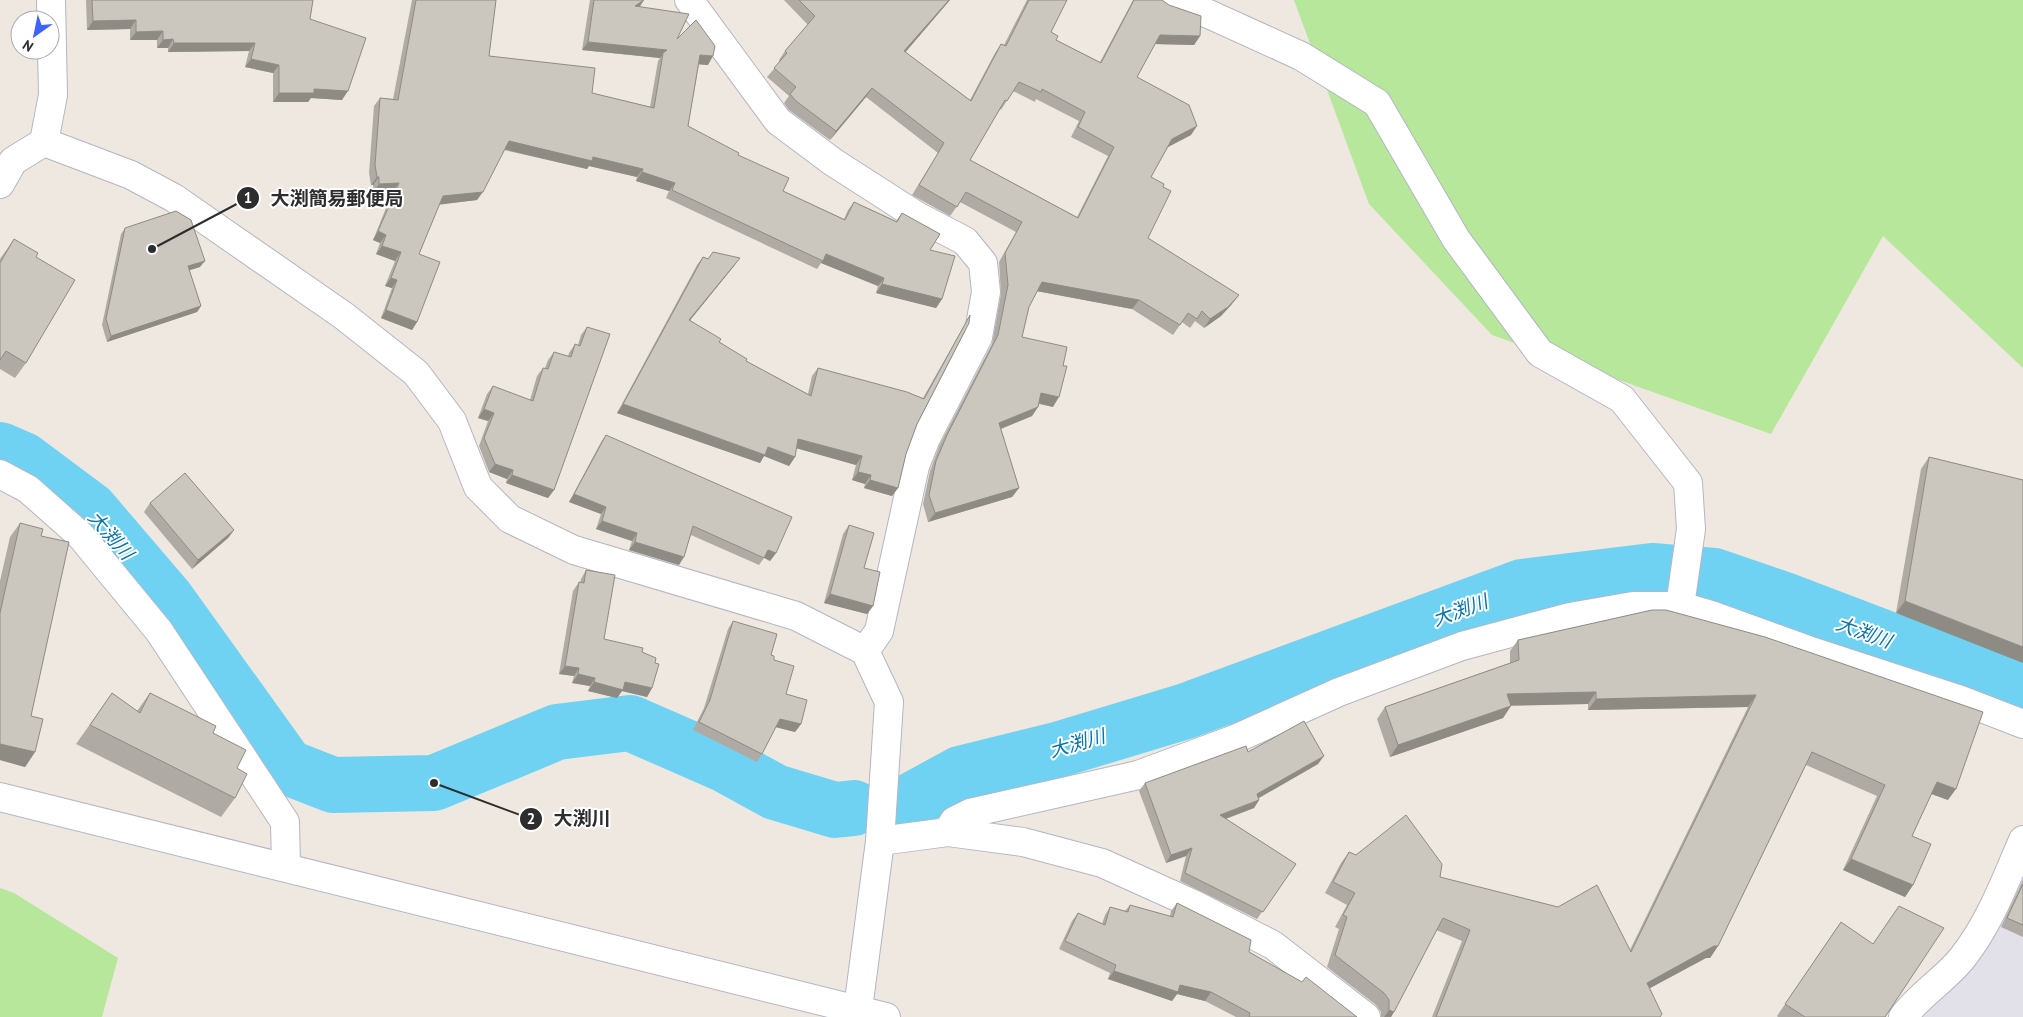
<svg xmlns="http://www.w3.org/2000/svg" width="2023" height="1017" font-family="'PT Sans','Noto Sans JP',sans-serif">
  <style>
    .industrial { fill: #e2e0e8 }
    .green { fill: #b6e79b }
    .lines { fill: none; stroke-linecap: round; stroke-linejoin: round }
    .river { stroke: #70d2f3; stroke-width: 56 }
    .minor-casing { stroke: #b3b6c1; stroke-width: 30 }
    .minor { stroke: #fff; stroke-width: 28 }
    .wall { fill: #afaaa3; fill-rule: evenodd }
    .shaded-wall { fill: #8e8b85 }
    .building { fill: #cbc6be; stroke: #8e8b85; fill-rule: evenodd }
    .labels { text-anchor: middle; stroke-width: 4; stroke-linejoin: round; paint-order: stroke }
    .water-label { font-size: 19px; font-style: italic; fill: #0972a6; stroke: #fff }
    .leader { fill: none; stroke: #2d2d2d; stroke-width: 2 }
    .callout-dot { fill: #2d2d2d; stroke: #fff; stroke-width: 2 }
    .mark-label { font-size: 15px; text-anchor: middle; font-weight: bold; fill: #fff }
    .callout-label { font-size: 19px; text-anchor: middle; font-weight: bold; fill: #2d2d2d; stroke: #fff; stroke-width: 4; stroke-linejoin: round; paint-order: stroke }
  </style>
  <rect width="100%" height="100%" fill="#efe8e0"/>
  <path class="industrial" d="M2023 863V1017H1910Z"/>
  <g class="green">
    <path d="M1294 0H2023V368L1883 236 1771 434 1492 335 1369 204Z"/>
    <path d="M0 888 14 893 118 958 102 1017H0Z"/>
  </g>
  <g class="lines">
    <g class="river">
      <path d="M0 450 23 460 90 510 167 600 287 767 333 785 434 783 557 732 630 723 724 764 775 792 835 810 854 808"/>
      <path d="M905 804 960 774 1057 750 1186 711 1522 587 1652 571 1714 576 1784 600 2023 691"/>
    </g>
    <defs>
      <g id="minor">
        <path d="M689 0 778 121 833 162 917 216 965 241 983 263 986 292 978 337 926 438 915 466 879 631 865 651"/>
        <path d="M1168 0 1202 11 1301 56 1377 103 1456 239 1540 353 1622 399 1688 483 1691 529 1680 606"/>
        <path d="M44 142 131 175 174 198 344 316 416 373 452 421 478 487 510 519 574 550 796 616 865 651 889 702 880 841 858 1009 860 1017"/>
        <path d="M0 184 13 161 44 142 53 95 51 0"/>
        <path d="M0 474 28 489 80 535 159 631 285 822 286 867"/>
        <path d="M0 797 886 1017"/>
        <path d="M948 832 954 821 970 813 1138 775 1235 739 1339 692 1462 646 1570 617 1633 606H1680L1711 615 1808 650 1961 700 2023 724"/>
        <path d="M880 841 948 832 1023 842 1102 863 1193 904 1273 945 1366 1017"/>
        <path d="M1903 1017C1920 994 1946 979 1963 957 1990 923 2006 879 2023 840"/>
      </g>
    </defs>
    <use href="#minor" class="minor-casing"/>
    <use href="#minor" class="minor"/>
  </g>
  <g class="wall">
    <path d="M86 0H313L310 19 342 100 311 98 308 102H273V73L245 67 249 51 168 52V48H157V40H130V29L87 30Z"/>
    <path d="M412 0H496L489 56 592 93 650 107 658 61 660 58 582 50 590 0H644L640 7 708 65 699 64 688 126 738 155 783 191 844 219 848 210 854 202 896 221 902 213 930 250 942 299 936 308 876 293 878 286 821 263 817 269 666 198 669 191 636 181 637 177 589 166 587 169 504 150 477 200 439 204 419 254 417 322 412 330 381 318 392 288 385 286 395 261 376 254 380 243 373 240 393 191 374 192 373 185H371L369 173 374 106 380 98 393 99Z"/>
    <path d="M784 0H950L905 52 970 100 995 53 1001 44 1004 45 1027 0H1067L1051 32 1056 40 1100 62 1133 0H1162L1200 36 1194 45 1155 44 1137 77 1191 135 1168 147 1151 177 1163 187 1148 238 1232 304 1221 316 1204 328 1195 321 1190 328 1182 322 1173 335 1132 309 1037 291 1029 307 1022 337 1053 407 1039 404 1038 407 1032 416 1001 429 1019 488 1012 497 928 522 923 504 930 471 940 444 992 344 1001 294 999 262 1016 232 960 202 950 216 912 195 938 153 866 97 830 140 789 110 784 103 789 96 767 77 780 62 779 60 785 51 808 25ZM1013 91 1035 102 1036 99 1079 121 1071 137 1108 156 1077 217 970 160 1000 109 1001 110Z"/>
    <path d="M125 228 200 267 189 270 201 306 197 312 107 342 102 325 121 234Z"/>
    <path d="M14 239 36 257 26 363 15 378 0 369V259Z"/>
    <path d="M703 257 734 266 690 320 746 361 808 394 812 376 818 368 923 398 965 324 970 315 917 424 906 454 898 488 892 496 864 488 865 484 852 480 856 465 796 448 795 457 789 466 764 456 760 463 617 413 697 265Z"/>
    <path d="M587 327 554 490 548 498 506 483 507 479 489 472 479 446 488 421 478 418 487 394 493 386 530 400 537 376 543 368H545L548 360 554 352 568 356 569 353 575 344 578 345 581 335Z"/>
    <path d="M606 435 776 553 770 561 764 558 759 565 691 535 679 565 629 550 632 541 596 529 601 514 569 502 601 442Z"/>
    <path d="M1929 457 2023 480 1896 613 1921 469Z"/>
    <path d="M150 503 234 530 228 538 192 569 144 512Z"/>
    <path d="M20 523 41 536 31 716 35 752 25 767 0 760V581L10 537Z"/>
    <path d="M849 525 864 568 873 606 867 614 824 603 843 534Z"/>
    <path d="M586 570 604 639 642 652 652 688 647 697 622 691 617 698 588 691 590 686 572 683 574 676 559 674 573 591 579 582 580 583 581 579Z"/>
    <path d="M1652 610 1948 800 1931 794 1912 836 1913 885 1905 897 1843 870 1877 796 1806 765 1718 946 1710 958H1706L1650 988 1660 1017H1432L1462 941 1436 930 1391 1017H1381V1012L1376 1005 1327 967 1339 929 1335 927 1347 905 1325 893 1341 863 1349 852 1356 855 1440 877 1630 950 1748 707 1588 710V704L1511 705 1503 718 1390 757 1377 719 1385 707 1510 663V651L1518 640Z"/>
    <path d="M733 621 771 655 774 660 786 694 801 724 795 732 776 727 762 754 757 762 693 730 704 708 728 629Z"/>
    <path d="M112 693 137 711 150 693 213 733 237 768 235 798 221 817 76 744Z"/>
    <path d="M1248 752 1318 764 1258 798 1259 800 1254 808 1226 819 1296 864 1257 919 1180 881 1186 856 1166 863 1139 791 1145 783Z"/>
    <path d="M2023 880V937L2001 927Z"/>
    <path d="M1177 903 1249 952 1357 1017H1236L1205 1001 1177 994 1172 1001 1108 979 1110 973 1059 949 1072 921 1078 913 1102 924 1105 915 1110 907 1125 911 1130 905 1170 916 1171 911Z"/>
    <path d="M1841 922 1885 1017H1778L1777 1016Z"/>
  </g>
  <g class="shaded-wall">
    <path d="M644 0 638 8 635 6Z"/>
    <path d="M949 0H950L898 61 904 51Z"/>
    <path d="M136 20 130 29 87 30 93 21Z"/>
    <path d="M163 31 157 40H130L136 32Z"/>
    <path d="M1160 35 1200 36 1194 45 1154 44Z"/>
    <path d="M173 39 168 48H157L163 40Z"/>
    <path d="M588 42 667 50 660 58 582 50Z"/>
    <path d="M174 43H255L249 51 168 52Z"/>
    <path d="M700 55 713 56 708 65 694 64Z"/>
    <path d="M251 59 279 65 273 73 245 67Z"/>
    <path d="M872 88 866 97 830 140 836 131Z"/>
    <path d="M314 89 348 91 342 100 311 98 308 102H273L279 93Z"/>
    <path d="M1197 126 1191 135 1166 148 1172 139Z"/>
    <path d="M509 141 593 157 643 169 637 177 589 166 587 169 503 149Z"/>
    <path d="M642 172 675 183 669 191 636 181Z"/>
    <path d="M377 177H379L373 185H371Z"/>
    <path d="M399 183 393 191 374 192 379 184Z"/>
    <path d="M483 192 477 200 437 205 443 196Z"/>
    <path d="M378 231 386 235 380 243 373 240Z"/>
    <path d="M382 246 401 252 395 261 376 254Z"/>
    <path d="M826 254 884 278 878 286 821 263Z"/>
    <path d="M740 258 734 266 683 329 689 320Z"/>
    <path d="M205 261 200 267 184 272 188 266Z"/>
    <path d="M391 278 397 280 392 288 385 286Z"/>
    <path d="M1042 282 1139 300 1132 309 1036 291Z"/>
    <path d="M882 284 942 299 936 308 876 293Z"/>
    <path d="M1239 295 1232 304 1221 316 1204 328 1210 319Z"/>
    <path d="M201 306 197 312 107 342 111 336Z"/>
    <path d="M386 310 417 322 412 330 381 318Z"/>
    <path d="M1041 393 1059 397 1053 407 1034 402Z"/>
    <path d="M623 404 768 447 795 457 789 466 764 456 760 463 617 413Z"/>
    <path d="M1038 407 1032 416 993 432 999 423Z"/>
    <path d="M484 409 494 413 488 421 478 418Z"/>
    <path d="M798 439 862 456 856 465 792 447Z"/>
    <path d="M495 464 513 470 507 479 489 472Z"/>
    <path d="M858 472 871 475 865 484 852 480Z"/>
    <path d="M512 475 554 490 548 498 506 483Z"/>
    <path d="M870 480 898 488 892 496 864 488Z"/>
    <path d="M1019 488 1012 497 928 522 935 513Z"/>
    <path d="M574 494 606 507 601 514 569 502Z"/>
    <path d="M602 521 637 533 632 541 596 529Z"/>
    <path d="M234 530 228 538 192 569 198 560Z"/>
    <path d="M635 542 684 557 679 565 629 550Z"/>
    <path d="M768 550 776 553 770 561 763 557Z"/>
    <path d="M830 594 873 606 867 614 824 603Z"/>
    <path d="M1905 601 2023 647V663L1896 613Z"/>
    <path d="M565 666 579 668 574 676 559 674Z"/>
    <path d="M578 674 595 678 590 686 572 683Z"/>
    <path d="M594 682H625L652 688 647 697 622 691 617 698 588 691Z"/>
    <path d="M1596 692 1588 704 1499 706 1507 694Z"/>
    <path d="M1756 695 1748 707 1588 710 1596 699Z"/>
    <path d="M1511 706 1503 718 1390 757 1398 745Z"/>
    <path d="M780 719 801 724 795 732 775 727Z"/>
    <path d="M0 744 35 752 25 767 0 760Z"/>
    <path d="M1324 756 1318 764 1252 802 1257 794Z"/>
    <path d="M1937 782 1956 789 1948 800 1929 793Z"/>
    <path d="M1259 800 1254 808 1214 823 1220 815Z"/>
    <path d="M1192 848 1186 856 1166 863 1171 855Z"/>
    <path d="M1851 859 1913 885 1905 897 1843 870Z"/>
    <path d="M1714 946H1718L1710 958H1706L1639 994 1647 983Z"/>
    <path d="M1114 971 1180 985 1211 992 1205 1001 1177 994 1172 1001 1108 979Z"/>
    <path d="M1389 1010 1394 1012 1391 1017H1384Z"/>
  </g>
  <g class="building">
    <path d="M92 0H313L310 19 366 38 348 91 314 89V93H279V65L251 59 255 43H174L173 39 163 40V31L136 32V20L93 21Z"/>
    <path d="M416 0H496L489 56 595 68 592 93 654 108 663 53 667 50 588 42 594 0H644L635 6 689 14 677 39 696 20 715 46 713 56 700 55 688 126 739 153 738 155 789 178 783 191 845 220 854 202 897 222 902 213 940 234 930 250 955 256 942 299 882 284 884 278 826 254 823 261 672 190 675 183 642 172 643 169 593 157 592 161 509 141 483 192 443 196 419 254 440 262 417 322 386 310 397 280 391 278 401 252 382 246 386 235 378 231 399 183 379 184V177H377L375 165 380 98 398 100Z"/>
    <path d="M799 0H949L904 51 971 101 1001 44 1006 46 1029 0H1067L1051 32 1058 36 1056 40 1101 63 1134 0H1162L1169 5 1201 16 1200 36 1160 35 1137 77 1189 105 1197 126 1172 139 1151 177 1164 184 1163 187 1171 191 1148 238 1239 295 1228 307 1210 319 1202 311 1197 319 1188 313 1180 325 1139 300 1042 282 1029 307 1022 337 1067 347 1063 366H1067L1059 397 1041 393 1038 407 999 423 1019 488 935 513 929 495 936 461 947 435 998 335 1008 285 1005 253 1022 222 966 192 957 207 919 185 944 143 872 88 836 131 796 101 790 94 796 87 774 68 787 53 785 51 815 16ZM1019 82 1041 92 1042 89 1085 112 1078 127 1114 147 1078 218 970 160 1005 100 1007 101Z"/>
    <path d="M176 211 191 220 205 261 188 266 201 306 111 336 106 319 125 228Z"/>
    <path d="M14 239 38 253 36 257 75 280 26 363 6 351 0 360V263Z"/>
    <path d="M713 252 740 258 689 320 721 339 719 342 747 359 746 361 811 396 818 368 907 392 924 399 970 315 969 323 917 424 906 454 898 488 870 480 871 475 858 472 862 456 798 439 795 457 768 447 765 455 623 404 703 257 708 259Z"/>
    <path d="M587 327 610 334 554 490 512 475 513 470 495 464 484 438 494 413 484 409 493 386 533 401 543 368 548 369 554 352 571 357 575 344 580 346Z"/>
    <path d="M606 435 792 517 776 553 768 550 764 558 693 526 684 557 635 542 637 533 602 521 606 507 574 494Z"/>
    <path d="M1929 457 2023 480V647L1905 601Z"/>
    <path d="M185 473 234 530 198 560 150 503Z"/>
    <path d="M20 523 43 529 41 536 69 542 31 716 43 719 35 752 0 744V613Z"/>
    <path d="M849 525 874 533 864 568 880 572 873 606 830 594Z"/>
    <path d="M586 570 615 575 604 639 643 648 642 652 656 658 655 663 659 664 652 688 625 682 623 690 594 682 595 678 578 674 579 668 565 666 579 582 584 583Z"/>
    <path d="M1652 610H1666L1765 637 1983 712 1956 789 1937 782 1912 836 1931 844 1913 885 1851 859 1885 785 1812 752 1718 946H1714L1647 983 1662 1014 1660 1017H1436L1470 930 1443 918 1394 1012 1389 1010V1000L1384 993 1335 955 1347 917 1343 915 1355 893 1333 882 1349 852 1356 855 1406 815 1442 864 1440 877 1558 907 1597 885 1631 952 1756 695 1596 699V692L1507 694 1511 706 1398 745 1385 707 1519 660 1518 640Z"/>
    <path d="M733 621 777 634 771 655 774 656V660L794 666 786 694 807 700 801 724 780 719 762 754 699 722 710 700Z"/>
    <path d="M112 693 140 713 150 693 216 726 213 733 246 750 237 768 247 774 235 798 90 725Z"/>
    <path d="M1304 721 1324 756 1257 794 1259 800 1220 815 1296 864 1263 912 1185 873 1192 848 1171 855 1145 783 1246 746 1248 752Z"/>
    <path d="M2023 884V925L2007 918Z"/>
    <path d="M1177 903 1251 940 1249 952 1302 982 1306 977 1357 1017H1249L1250 1013 1211 992 1180 985 1178 992 1114 971 1116 965 1065 941 1078 913 1105 925 1110 907 1128 912 1130 905 1173 917Z"/>
    <path d="M1899 906 1944 928 1885 1017H1805L1785 1004 1841 922 1873 944Z"/>
  </g>
  <g class="labels">
    <g class="water-label">
      <text transform="translate(111 535) rotate(49)" y="7">大渕川</text>
      <text transform="translate(1460 610) rotate(-20)" y="7">大渕川</text>
      <text transform="translate(1864 632) rotate(20)" y="7">大渕川</text>
      <text transform="translate(1077 743) rotate(-16)" y="7">大渕川</text>
    </g>
  </g>
  <path class="leader" d="M152 249L248 198M434 783L531 819"/>
  <g class="callout-dot">
    <circle cx="152" cy="249" r="5"/>
    <circle cx="434" cy="783" r="5"/>
    <circle cx="248" cy="198" r="12"/>
    <circle cx="531" cy="819" r="12"/>
  </g>
  <g class="mark-label">
    <text x="248" y="203">1</text>
    <text x="531" y="824">2</text>
  </g>
  <g class="callout-label">
    <text x="337" y="205">大渕簡易郵便局</text>
    <text x="582" y="825">大渕川</text>
  </g>
  <g transform="translate(35 35) rotate(213)"><circle r="24" fill="#ffffff" stroke="#ababab"/>
  <path d="M0-4L9 19L0 12L-9 19Z" fill="#3d63ff"/>
  <text y="-8" font-size="14" font-weight="bold" text-anchor="middle" fill="#2d2d2d">N</text>
  </g>
</svg>
